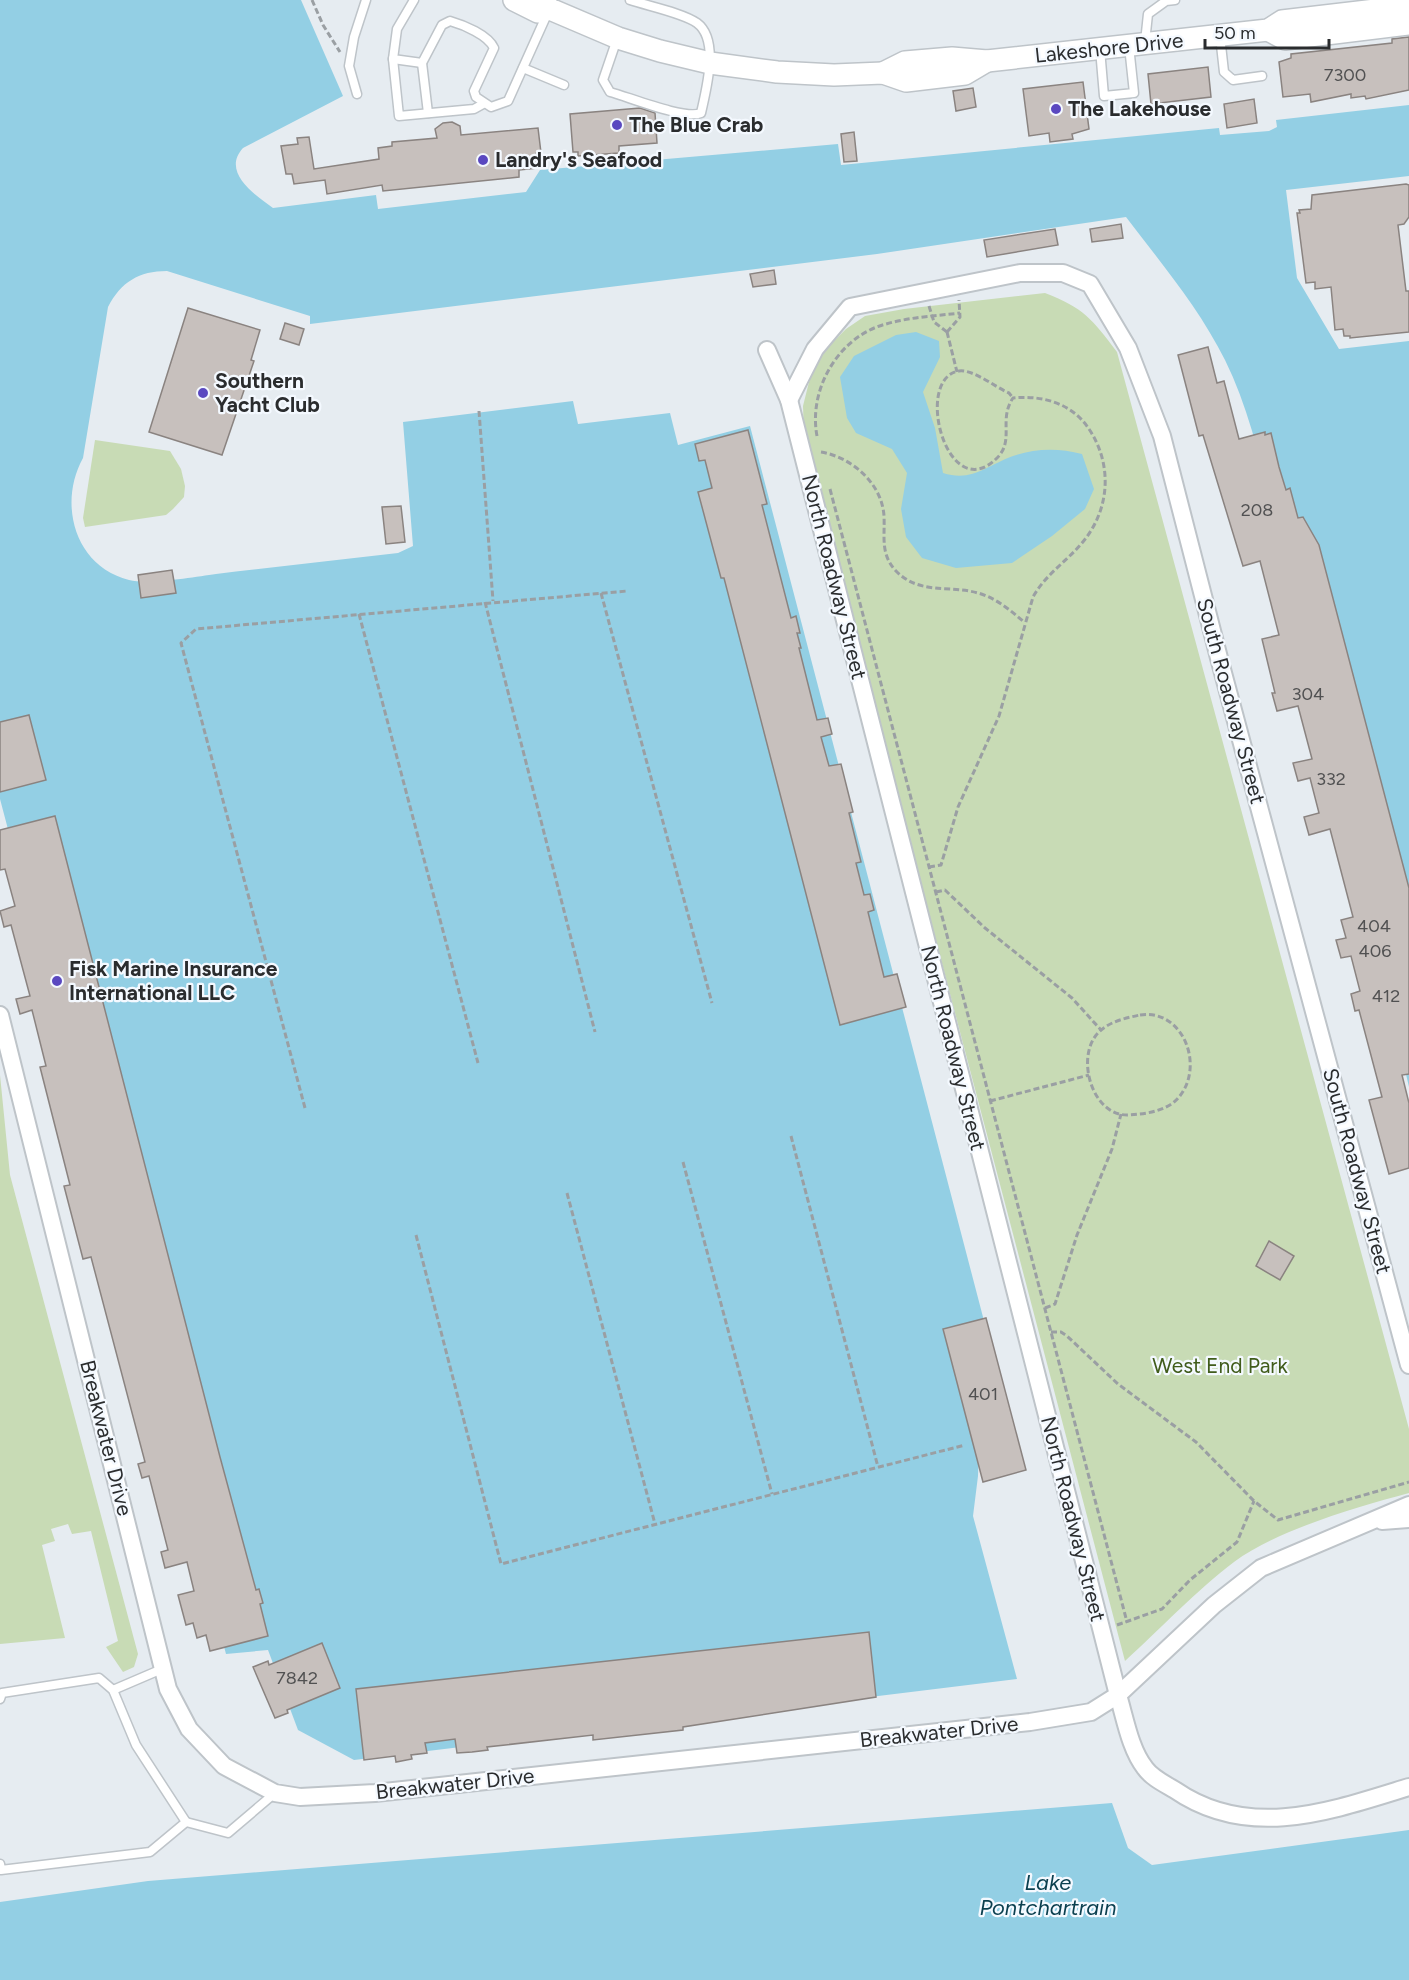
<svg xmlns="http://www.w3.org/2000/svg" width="1409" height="1980" font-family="Figtree,sans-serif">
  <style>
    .green { fill: #c8dbb5 }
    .water { fill: #93cfe4 }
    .building { fill: #c7c0bd; stroke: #8a8380; stroke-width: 1.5 }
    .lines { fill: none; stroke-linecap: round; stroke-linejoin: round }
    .service-casing { stroke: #bec4c9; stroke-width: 11 }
    .minor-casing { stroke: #bec4c9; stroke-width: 20 }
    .tertiary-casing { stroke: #bec4c9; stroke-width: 24 }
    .path { stroke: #9a9fa3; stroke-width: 3; stroke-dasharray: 6 3; stroke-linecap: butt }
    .service { stroke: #fff; stroke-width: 8 }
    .minor { stroke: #fff; stroke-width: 16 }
    .tertiary { stroke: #fff; stroke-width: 21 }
    .poi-dot { fill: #5a48c0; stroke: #f4f9ff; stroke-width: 2 }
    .labels { text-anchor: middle; stroke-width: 4.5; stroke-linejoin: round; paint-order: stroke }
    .number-label { font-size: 18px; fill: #515152 }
    .street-label { font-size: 21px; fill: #2a2c2e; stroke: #f4f9ff }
    .poi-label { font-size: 21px; font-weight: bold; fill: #2a2c2e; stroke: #f4f9ff; text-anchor: start }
    .park-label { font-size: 21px; fill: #405c1b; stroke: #f4f9ff }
    .water-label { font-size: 22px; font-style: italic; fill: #0a3f4f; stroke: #f4f9ff }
  </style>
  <rect width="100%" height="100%" fill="#e6ecf1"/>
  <g class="green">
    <path d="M1045 293C1084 308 1092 319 1117 352L1409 1429V1493C1357 1507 1277 1530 1234 1562 1198 1589 1159 1630 1125 1661L804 437 803 406 809 382 818 357 846 329 865 316 904 309Z"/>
    <path d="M95 440 170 451 181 469 185 486 184 497 173 509 166 515 85 527 83 518Z"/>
    <path d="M0 1075 10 1175 138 1654 134 1667 123 1672 106 1647 118 1641 91 1531 72 1534 68 1524 51 1529 55 1541 42 1545 65 1638 0 1644Z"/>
  </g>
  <g class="water">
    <path d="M0 0H301L343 96 243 148C221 172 255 195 273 208L376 195 378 209 526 192 540 170 838 144 841 165 1219 128 1220 135 1269 131 1277 127 1276 120 1409 105V176L1286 190 1297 278 1339 349 1409 341V1087L1276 516C1261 465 1249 408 1225 360 1199 308 1161 263 1126 217L877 254 310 324V316L167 271C139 271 121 282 108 307L83 458C58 503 74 566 129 580 149 585 194 577 216 574 276 567 337 560 398 553L413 546 403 422 573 401 578 424 670 413 678 445 750 426 983 1317 978 1476 973 1516 1017 1679 354 1760 298 1730 268 1650 226 1654 0 799Z"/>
    <path d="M916 332 939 341 940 357 923 392 935 428 943 473C972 482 986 466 1013 456 1036 448 1059 448 1082 454L1094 489 1085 509 1052 536 1012 563 956 568 922 558 906 537 901 509 907 473 892 449 856 433 847 418 840 377 854 356 896 335Z"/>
    <path d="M1112 1803 1128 1848 1152 1865 1409 1830V1980H0V1902L148 1881Z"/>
  </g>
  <g class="building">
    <path d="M1409 37V90L1366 99 1365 96 1351 98V94L1311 102 1310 94 1283 97 1279 62 1291 58V54L1392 43V39Z"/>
    <path d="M1208 67 1211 97 1151 104 1148 74Z"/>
    <path d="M1083 82 1089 129 1072 134 1073 139 1050 142 1049 133 1029 136 1023 89Z"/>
    <path d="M973 88 976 107 956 111 953 91Z"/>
    <path d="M1254 99 1257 123 1227 128 1224 104Z"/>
    <path d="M640 108 655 113 657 143 619 146V153L578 156V152H573L570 114Z"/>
    <path d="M452 122 460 126 461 135 538 128 541 153H536L537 168 519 170V177L383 191 382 185 327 194 325 180 294 184 292 174H286L281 146 298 144 297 138 309 137 314 169 379 159 378 148 392 146V142L437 138 435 129 443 123Z"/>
    <path d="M854 132 857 161 844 162 841 134Z"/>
    <path d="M1406 184 1409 185V217L1404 224 1398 225 1406 291H1409V332L1350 338V336H1344L1343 329 1335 330 1331 287 1315 289V282L1306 283 1297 213H1300L1299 210 1311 209 1312 195Z"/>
    <path d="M1121 224 1123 238 1092 242 1090 229Z"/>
    <path d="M1055 229 1058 245 987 257 984 240Z"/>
    <path d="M774 270 776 284 753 287 750 274Z"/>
    <path d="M188 308 260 330 251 360 254 361 222 455 149 432Z"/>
    <path d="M285 323 304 329 299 345 280 339Z"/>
    <path d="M1208 347 1217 383 1224 381 1239 439 1265 432V435L1271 433 1279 467 1286 490 1290 488 1298 518 1303 517 1319 545 1409 888V1074L1402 1075 1409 1103V1168L1389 1174 1369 1100 1382 1097 1359 1010 1355 1011 1351 994 1360 991 1351 956 1341 958 1336 940 1346 938 1341 920 1353 917 1330 829 1309 835 1304 817 1319 813 1310 778 1298 781 1293 763 1312 759 1298 706 1277 711 1272 693H1275L1262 639 1279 635 1260 561 1243 566 1203 435 1199 436 1178 355Z"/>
    <path d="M748 430 767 504 762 505 791 618 796 616 800 633H797L801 648H799L817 720 828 718 832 734 821 737 829 766 841 764 853 812 849 813 861 862 856 863 864 895 870 894 874 910 868 912 884 977 897 974 906 1007 840 1025 724 578H721L698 492 712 488 705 460 699 461 695 444Z"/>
    <path d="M401 506 405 542 386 544 382 507Z"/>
    <path d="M172 570 176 593 141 598 138 575Z"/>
    <path d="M29 715 46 780 0 792V722Z"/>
    <path d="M55 816 220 1457 256 1590 259 1589 263 1603 260 1604 268 1636 210 1651 206 1635 197 1638 193 1623 186 1625 178 1595 194 1591 187 1562 165 1568 161 1552 168 1550 149 1476 142 1478 138 1464 145 1462 91 1257 83 1259 64 1186 70 1185 40 1067 46 1066 32 1010 20 1014 16 999 30 996 11 925 4 927 0 911 15 906 5 869 0 870V830Z"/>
    <path d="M1269 1241 1294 1256 1280 1280 1256 1266Z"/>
    <path d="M986 1318 1026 1470 983 1482 943 1329Z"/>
    <path d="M869 1632 876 1697 683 1727V1730L593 1740V1735L487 1747 488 1750 472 1752 457 1753 455 1739 425 1743 427 1753 411 1755 412 1759 396 1762 395 1756 364 1760 356 1689Z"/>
    <path d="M322 1643 340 1688 287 1710 288 1713 275 1718 253 1667 268 1661 269 1665Z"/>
  </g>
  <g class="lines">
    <defs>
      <g id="service">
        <path d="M414 0 397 29 393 59 422 63 442 25 450 21C464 25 488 35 494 48L474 91 476 97 491 107 508 101 548 12"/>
        <path d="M1220 36 1224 72 1233 80 1262 76"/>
        <path d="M617 39 603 80 610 92C629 97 685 120 701 113 706 90 720 40 697 23 683 13 648 6 630 0"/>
        <path d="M1145 42 1148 14 1166 1 1175 0"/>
        <path d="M1100 49 1104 96 1134 93 1129 46"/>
        <path d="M393 59 399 116 474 109 483 104"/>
        <path d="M422 63 428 113"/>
        <path d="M523 68 564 85"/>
        <path d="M357 94 349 66 354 37 366 0"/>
        <path d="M113 1690 162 1669"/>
        <path d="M0 1699 2 1693 99 1678 113 1690 136 1745 186 1822 150 1852 1 1870 0 1864"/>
        <path d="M186 1822 228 1833 275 1793"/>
      </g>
      <g id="minor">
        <path d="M767 350 789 400 1118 1695C1125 1718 1130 1749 1145 1768 1152 1778 1165 1784 1175 1790 1249 1841 1331 1811 1409 1787"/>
        <path d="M789 400 815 349 850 307 1020 273H1063L1090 284 1128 348 1162 436 1219 658 1409 1365"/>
        <path d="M0 1015 168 1689 189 1729 224 1766 275 1793 300 1797 375 1793 1030 1722 1091 1712 1118 1695 1214 1605 1261 1568 1409 1505"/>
        <path d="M1382 1521 1409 1519"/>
      </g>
      <g id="tertiary">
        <path d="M514 0 538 12 550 9"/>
        <path d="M541 0 550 9 618 38 660 51 710 63 777 72 834 75 883 73 906 81 965 74 987 61"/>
        <path d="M1268 30 1285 39 1409 24"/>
        <path d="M883 73 905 62 952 58 987 61 1268 30 1282 21 1409 6"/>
      </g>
    </defs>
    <use href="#service" class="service-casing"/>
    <use href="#minor" class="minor-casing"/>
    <use href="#tertiary" class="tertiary-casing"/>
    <g class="path">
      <path d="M312 0 323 25 340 52"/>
      <path d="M929 306 934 322 947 332"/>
      <path d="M947 332 960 317 959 300"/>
      <path d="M947 332 957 372"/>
      <path d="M479 411 493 601"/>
      <path d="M817 436C808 389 839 336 886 324 910 317 936 316 960 313"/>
      <path d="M821 452C851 457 882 483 884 516 885 537 880 554 896 571 919 595 950 585 978 593 996 598 1010 610 1024 622"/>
      <path d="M830 489 1127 1622"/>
      <path d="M601 593 712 1003"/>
      <path d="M485 602 595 1032"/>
      <path d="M359 614 478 1063"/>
      <path d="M929 867 941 865 958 807 999 716 1033 597C1045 575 1066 562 1082 543 1110 510 1113 465 1089 429 1072 403 1042 395 1013 398 998 420 1015 440 997 458 947 508 913 378 959 371 973 369 995 387 1009 393L1013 398"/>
      <path d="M936 892 945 890 985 928 1072 998 1101 1030"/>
      <path d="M1140 1015C1186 1008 1208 1074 1173 1103 1160 1112 1144 1114 1129 1115 1092 1117 1075 1057 1098 1033 1108 1022 1125 1018 1140 1015Z"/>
      <path d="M990 1101 1089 1075"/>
      <path d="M305 1108 181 643 196 629 627 591"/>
      <path d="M791 1136 878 1467"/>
      <path d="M683 1162 772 1494"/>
      <path d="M567 1193 655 1524"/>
      <path d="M416 1235 501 1564 965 1445"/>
      <path d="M1045 1308 1055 1304 1077 1235 1112 1149 1121 1114"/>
      <path d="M1051 1332H1061L1067 1336 1118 1384 1196 1442 1254 1501 1278 1520 1409 1482"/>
      <path d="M1117 1625 1162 1609 1190 1580 1237 1542 1254 1501"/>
    </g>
    <use href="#service" class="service"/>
    <use href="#minor" class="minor"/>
    <use href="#tertiary" class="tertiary"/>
  </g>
  <g class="poi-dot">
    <circle cx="1056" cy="109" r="6"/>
    <circle cx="617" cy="125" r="6"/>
    <circle cx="483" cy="160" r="6"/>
    <circle cx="203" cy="393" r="6"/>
    <circle cx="57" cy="981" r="6"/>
  </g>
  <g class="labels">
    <g class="number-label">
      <text x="1345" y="81">7300</text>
      <text x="1257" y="516">208</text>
      <text x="1308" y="700">304</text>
      <text x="1331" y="785">332</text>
      <text x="1374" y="932">404</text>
      <text x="1375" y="957">406</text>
      <text x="1386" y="1002">412</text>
      <text x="983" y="1400">401</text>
      <text x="297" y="1684">7842</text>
    </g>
    <g class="street-label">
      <text transform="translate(1109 48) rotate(-6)" y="7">Lakeshore Drive</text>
      <text transform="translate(834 577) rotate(76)" y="7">North Roadway Street</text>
      <text transform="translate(1231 701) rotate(75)" y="7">South Roadway Street</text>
      <text transform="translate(953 1048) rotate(76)" y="7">North Roadway Street</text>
      <text transform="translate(1357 1171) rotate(75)" y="7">South Roadway Street</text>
      <text transform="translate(106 1438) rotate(76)" y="7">Breakwater Drive</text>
      <text transform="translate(1073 1519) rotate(76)" y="7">North Roadway Street</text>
      <text transform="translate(939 1732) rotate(-6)" y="7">Breakwater Drive</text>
      <text transform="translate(455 1784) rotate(-6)" y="7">Breakwater Drive</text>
    </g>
    <g class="poi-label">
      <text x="1068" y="116">The Lakehouse</text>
      <text x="629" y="132">The Blue Crab</text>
      <text x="495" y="167">Landry's Seafood</text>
      <text x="215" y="388">Southern<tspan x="215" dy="24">Yacht Club</tspan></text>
      <text x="69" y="976">Fisk Marine Insurance<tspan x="69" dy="24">International LLC</tspan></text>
    </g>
    <g class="park-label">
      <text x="1220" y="1373">West End Park</text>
    </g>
    <g class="water-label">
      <text x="1048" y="1890">Lake<tspan x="1048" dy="25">Pontchartrain</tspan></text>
    </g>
  </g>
  <path d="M1205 39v9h124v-9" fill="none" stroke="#2a2c2e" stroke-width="3"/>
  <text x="1214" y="39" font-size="18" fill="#2a2c2e" stroke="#f4f9ff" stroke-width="4.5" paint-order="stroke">50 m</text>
</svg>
